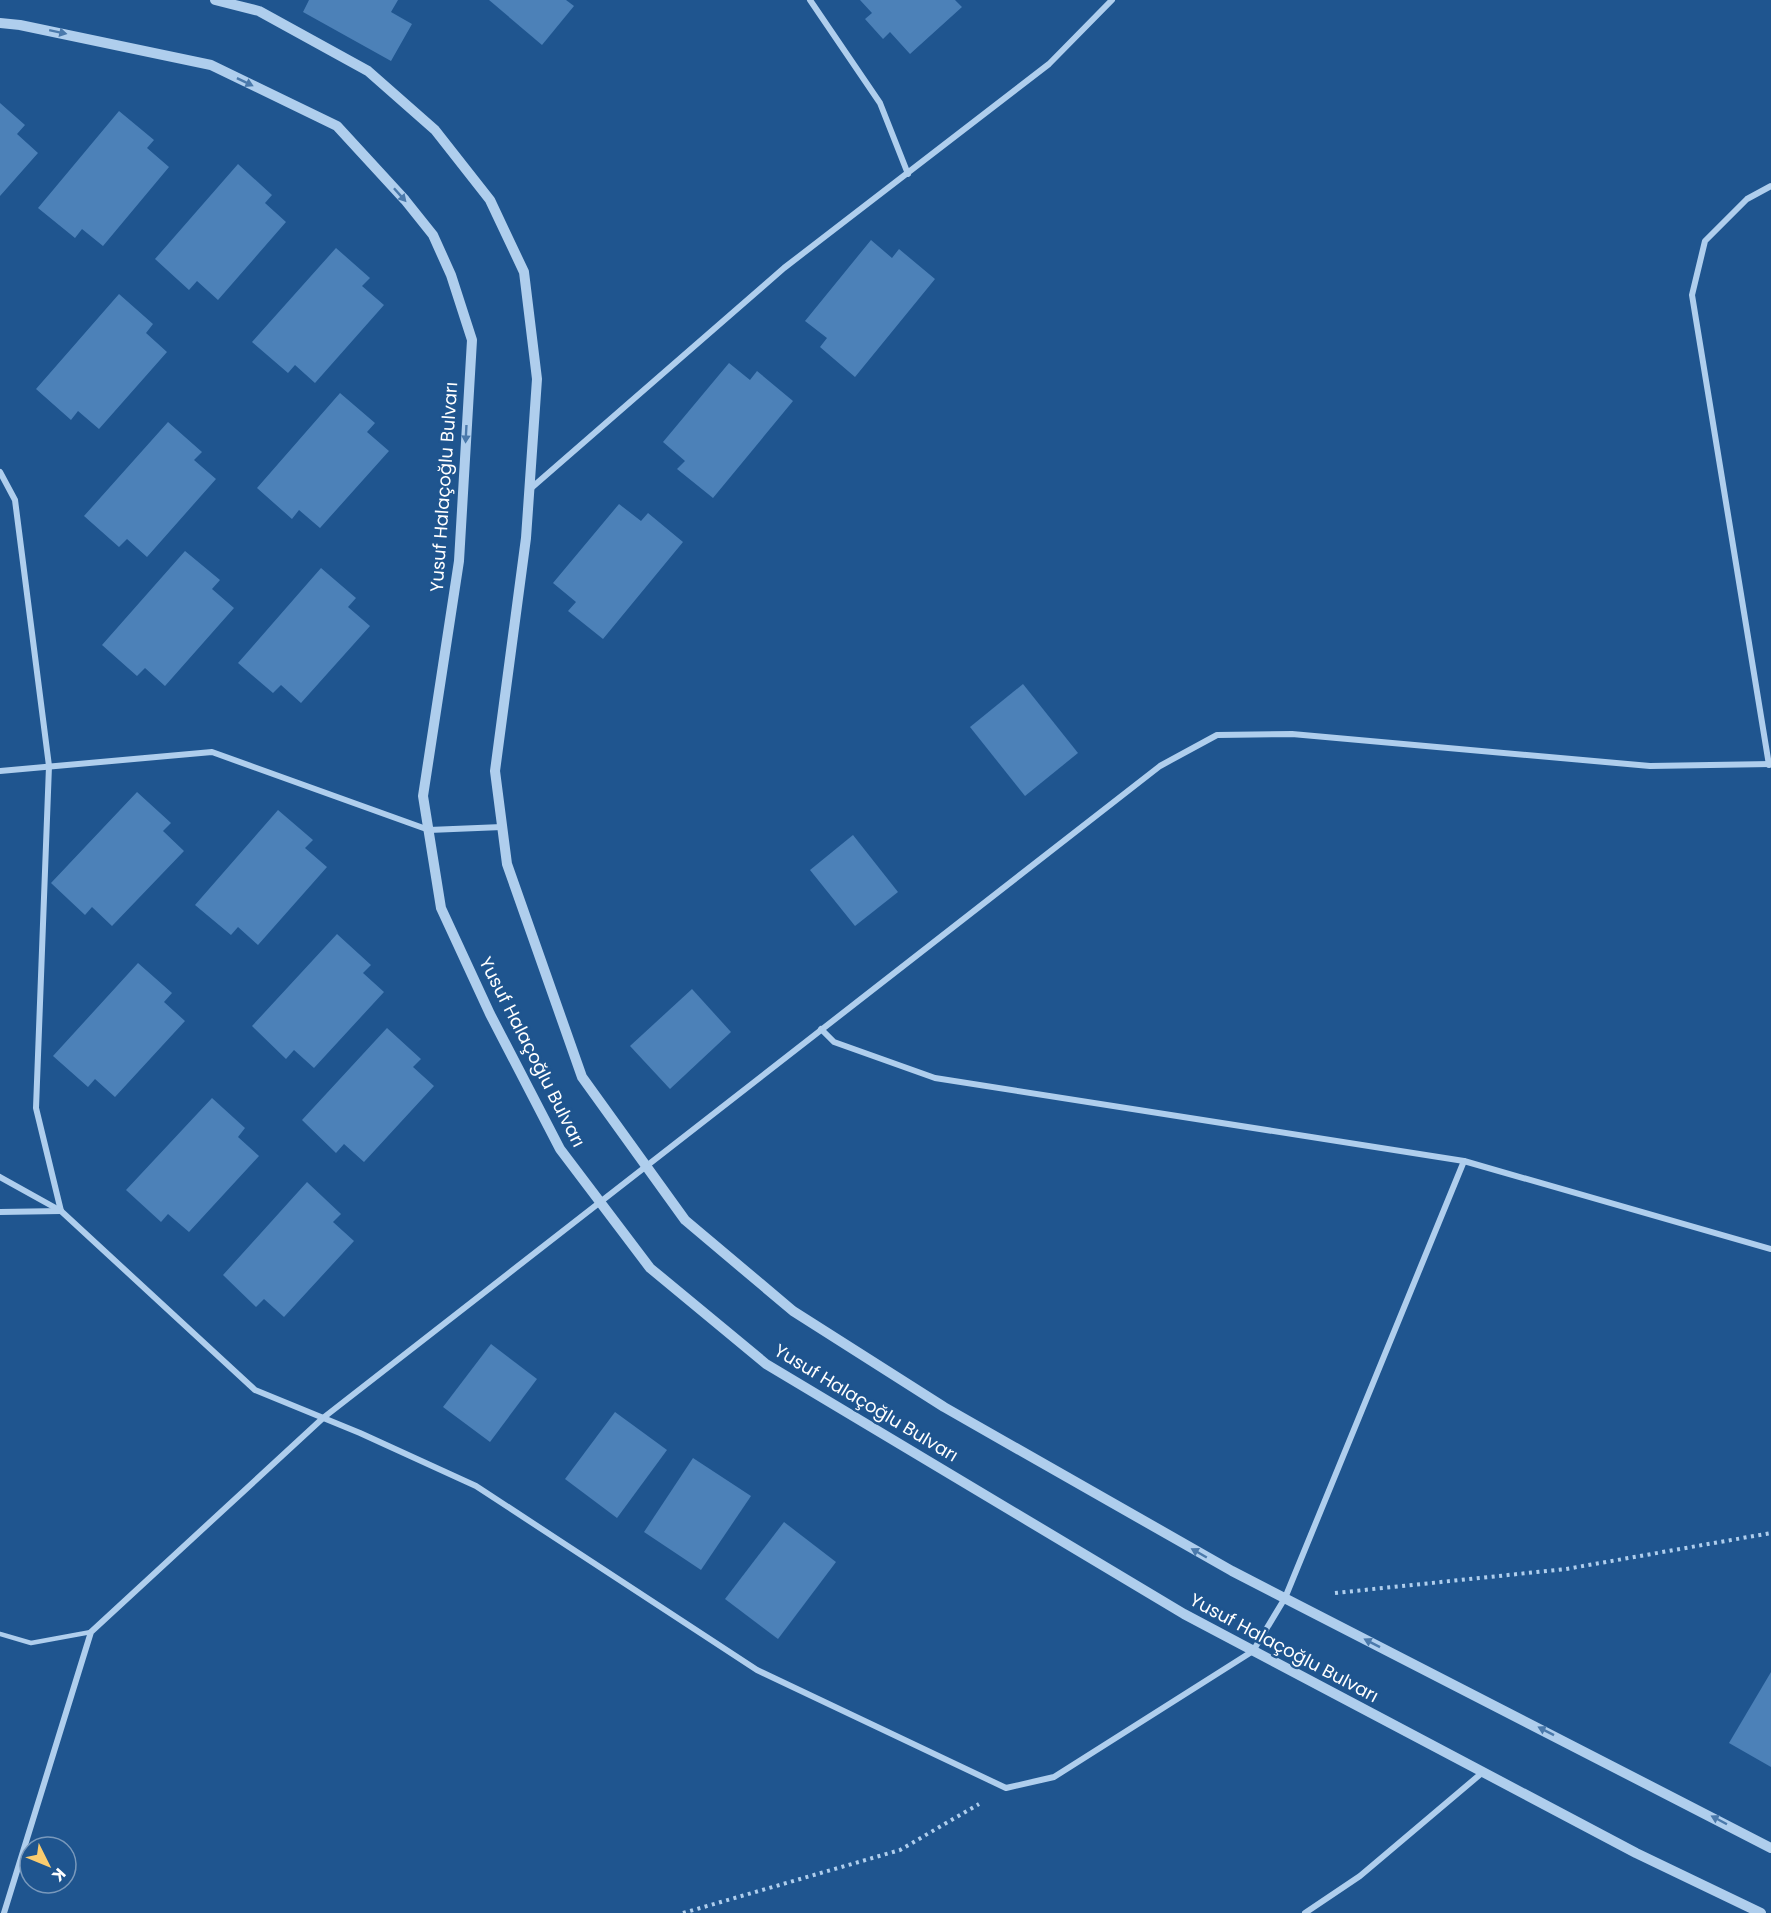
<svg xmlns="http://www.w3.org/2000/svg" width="1771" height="1913" font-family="Poppins,sans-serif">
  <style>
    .building { fill: #4c81b8 }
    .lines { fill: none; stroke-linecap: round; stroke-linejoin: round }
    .path { stroke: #afceed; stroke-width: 4; stroke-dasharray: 3 4.5; stroke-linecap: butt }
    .service { stroke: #afceed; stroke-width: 4.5 }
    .minor { stroke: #afceed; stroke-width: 6 }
    .tertiary { stroke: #afceed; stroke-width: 10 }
    .oneway { fill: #4a79ab }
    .labels { text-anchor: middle; stroke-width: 5; stroke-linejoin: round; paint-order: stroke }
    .street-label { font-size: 18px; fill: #fff; stroke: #1f558f }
  </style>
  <rect width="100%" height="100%" fill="#1f558f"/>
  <g class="building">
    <path d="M309 0H398L391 12 412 24 391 61 303 12Z"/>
    <path d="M489 0H566L574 6 542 45Z"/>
    <path d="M860 0H955L962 7 910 54 890 32 883 39 865 19 872 13Z"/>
    <path d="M0 103 25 125 17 134 38 153 0 196Z"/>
    <path d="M119 111 154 140 147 148 169 167 103 246 82 229 75 238 38 208Z"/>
    <path d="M238 164 272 195 265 203 286 222 218 300 197 281 189 290 155 259Z"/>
    <path d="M871 240 892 258 899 249 935 279 855 377 820 347 827 338 805 321Z"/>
    <path d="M336 248 370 278 362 286 384 305 315 383 295 365 288 373 252 342Z"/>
    <path d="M119 294 153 324 146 333 167 352 99 429 78 411 71 420 36 389Z"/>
    <path d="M729 363 750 380 757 371 793 401 713 498 677 469 685 461 663 442Z"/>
    <path d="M340 393 375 423 367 432 389 451 320 528 299 510 292 519 257 488Z"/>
    <path d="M168 422 202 452 194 460 216 479 147 557 127 539 119 547 84 516Z"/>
    <path d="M619 504 641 521 648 513 683 542 603 639 568 611 576 602 553 583Z"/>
    <path d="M185 551 220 580 212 589 234 608 165 686 145 668 137 676 102 645Z"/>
    <path d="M321 568 356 598 348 607 370 626 301 703 281 685 273 693 238 663Z"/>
    <path d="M1023 684 1078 753 1025 796 970 727Z"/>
    <path d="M137 792 171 823 163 831 184 851 112 926 92 907 85 915 51 883Z"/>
    <path d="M278 810 313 840 305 848 327 867 258 945 238 927 231 935 195 905Z"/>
    <path d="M853 835 898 892 855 926 810 870Z"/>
    <path d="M337 934 371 965 363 973 384 992 314 1068 294 1050 286 1059 252 1026Z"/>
    <path d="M138 963 172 993 164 1002 185 1021 115 1097 95 1079 88 1087 53 1056Z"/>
    <path d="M692 989 731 1032 670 1089 630 1046Z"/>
    <path d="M387 1028 421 1059 413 1067 434 1086 364 1162 344 1144 336 1153 302 1120Z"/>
    <path d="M212 1098 245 1128 238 1137 259 1156 189 1232 168 1214 161 1222 126 1190Z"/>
    <path d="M307 1182 341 1214 333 1222 354 1241 284 1317 264 1299 256 1307 223 1275Z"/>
    <path d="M491 1344 537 1379 490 1442 443 1407Z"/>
    <path d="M615 1412 667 1450 617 1518 565 1479Z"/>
    <path d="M693 1458 751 1496 701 1570 644 1532Z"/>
    <path d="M784 1522 836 1562 778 1639 725 1599Z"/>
    <path d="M1771 1672V1767L1729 1743Z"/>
  </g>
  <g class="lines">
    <g class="path">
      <path d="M1335 1593 1566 1569 1771 1533"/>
      <path d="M683 1913 900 1850 979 1804"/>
    </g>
    <path class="service" d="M0 1634 31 1643 91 1632"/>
    <g class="minor">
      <path d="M810 0 880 103 908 174"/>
      <path d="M0 472 15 500 49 766 36 1108 61 1211 255 1390 360 1433 476 1486 757 1670 1006 1788 1054 1777 1253 1651 1285 1598 1464 1161"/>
      <path d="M529 490 784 268 1049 64 1112 0"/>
      <path d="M1769 765 1692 295 1705 241 1747 199 1771 186"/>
      <path d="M0 771 212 752 429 830 502 827"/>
      <path d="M821 1029 834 1042 935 1078 1464 1161 1771 1249"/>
      <path d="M0 1177 61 1211"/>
      <path d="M0 1212 61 1211"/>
      <path d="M4 1913 91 1632 323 1418 1160 766 1217 735 1292 734 1650 766 1771 764"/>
      <path d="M1305 1913 1360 1876 1483 1772"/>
    </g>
    <g class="tertiary">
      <path d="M215 0 259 11 368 71 435 130 490 200 524 272 537 379 526 538 495 771 507 864 582 1077 685 1220 793 1311 944 1407 1232 1571 1771 1848"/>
      <path d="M0 23 20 25 211 65 337 126 405 200 433 235 451 275 472 340 459 561 423 796 441 908 490 1014 560 1149 650 1268 766 1364 1184 1614 1636 1853 1761 1913"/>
    </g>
  </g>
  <defs><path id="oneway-solid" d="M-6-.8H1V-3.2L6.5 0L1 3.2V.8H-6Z" transform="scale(1.5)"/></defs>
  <g class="oneway">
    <use href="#oneway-solid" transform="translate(58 32) rotate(12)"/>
    <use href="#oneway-solid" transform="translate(245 82) rotate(26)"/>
    <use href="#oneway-solid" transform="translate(400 195) rotate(48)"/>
    <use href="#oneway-solid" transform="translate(466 434) rotate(93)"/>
    <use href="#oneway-solid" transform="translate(1199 1553) rotate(-150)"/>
    <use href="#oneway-solid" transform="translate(1372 1643) rotate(-153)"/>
    <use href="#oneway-solid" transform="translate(1546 1731) rotate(-153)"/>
    <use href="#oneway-solid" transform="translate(1719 1820) rotate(-152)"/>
  </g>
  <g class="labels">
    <g class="street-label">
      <text transform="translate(444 487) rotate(-86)" y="6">Yusuf Halaçoğlu Bulvarı</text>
      <text transform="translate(532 1052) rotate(63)" y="6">Yusuf Halaçoğlu Bulvarı</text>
      <text transform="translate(866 1403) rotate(31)" y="6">Yusuf Halaçoğlu Bulvarı</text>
      <text transform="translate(1284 1648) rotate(28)" y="6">Yusuf Halaçoğlu Bulvarı</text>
    </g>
  </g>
  <g transform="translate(48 1865) rotate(133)"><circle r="28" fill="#1f558f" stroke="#7999bc" stroke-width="1.5"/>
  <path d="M0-4.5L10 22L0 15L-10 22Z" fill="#facc6f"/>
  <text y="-9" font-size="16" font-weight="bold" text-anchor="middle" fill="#ffffff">K</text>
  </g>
</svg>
